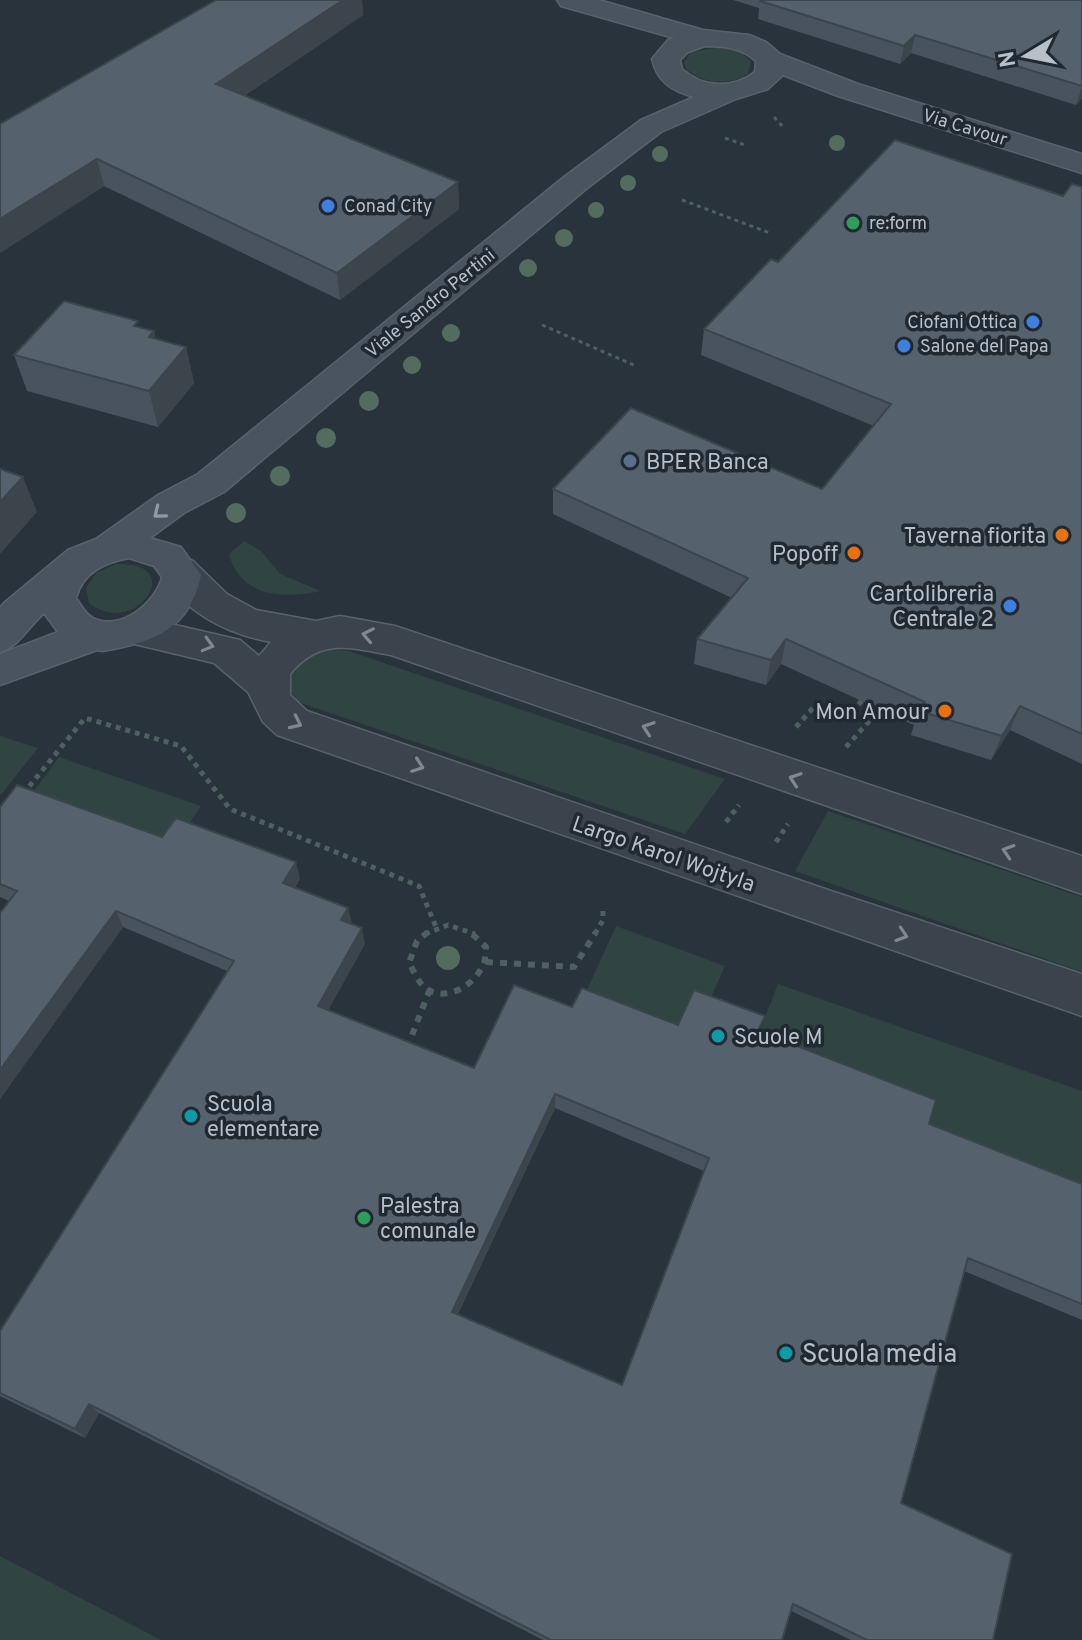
<svg xmlns="http://www.w3.org/2000/svg" width="1082" height="1640" font-family="Overpass,sans-serif">
  <style>
    .green { fill: #304442 }
    .lines { fill: none; stroke-linecap: round; stroke-linejoin: round }
    .street-casing { stroke: #59626b; stroke-width: 3 }
    .secondary-casing { stroke: #59626b; stroke-width: 3 }
    .path-far2 { stroke: #4f6060; stroke-width: 3; stroke-dasharray: 4 4; stroke-linecap: butt }
    .path-far1 { stroke: #4f6060; stroke-width: 5; stroke-dasharray: 5 5; stroke-linecap: butt }
    .path { stroke: #4f6060; stroke-width: 6; stroke-dasharray: 7 7; stroke-linecap: butt }
    .street { fill: #3b444d; fill-rule: evenodd }
    .secondary { fill: #4a545f; fill-rule: evenodd }
    .tree { fill: #546c60 }
    .wall { fill: #49535d; fill-rule: evenodd }
    .shaded-wall { fill: #3c444c }
    .building { fill: #55616c; stroke: #3c444c; stroke-width: 2; fill-rule: evenodd }
    .oneway { stroke: #919aa3 }
    .oneway2 { stroke: #7f8891 }
    .shop-dot { fill: #3f7fe0; stroke: #202932; stroke-width: 3 }
    .leisure-dot { fill: #2e9e5b; stroke: #202932; stroke-width: 3 }
    .service-dot { fill: #5c6f8a; stroke: #202932; stroke-width: 3 }
    .food-dot { fill: #e8710a; stroke: #202932; stroke-width: 3 }
    .culture-dot { fill: #0f9aa8; stroke: #202932; stroke-width: 3 }
    .labels { text-anchor: middle; stroke-width: 7; stroke-linejoin: round; paint-order: stroke }
    .far-street-label { font-size: 18px; fill: #b7bfc8; stroke: #202932 }
    .far-poi-label { font-size: 18px; fill: #b7bfc8; stroke: #202932; text-anchor: start }
    .poi-label { font-size: 22px; fill: #b7bfc8; stroke: #202932; text-anchor: start }
    .street-label { font-size: 22px; fill: #b7bfc8; stroke: #202932 }
    .near-poi-label { font-size: 26px; fill: #b7bfc8; stroke: #202932; text-anchor: start }
  </style>
  <rect width="100%" height="100%" fill="#28333c"/>
  <g class="green">
    <path d="M721 47 741 52 751 62 748 74C729 86 702 84 686 69L684 63 691 52Z"/>
    <path d="M244 541 261 551 280 574 321 591C285 599 240 598 229 554Z"/>
    <path d="M116 564C190 561 135 640 89 603L86 588 96 573Z"/>
    <path d="M319 649 349 651 725 779 685 834 298 702 286 685 290 668Z"/>
    <path d="M0 736 38 748 0 796Z"/>
    <path d="M59 757 201 806 169 854 26 802Z"/>
    <path d="M828 811 1082 897V972L795 871Z"/>
    <path d="M616 926 725 966 705 1011 676 1040 581 1003Z"/>
    <path d="M778 984 1082 1091V1201L754 1046Z"/>
    <path d="M0 1556 161 1640H0Z"/>
  </g>
  <g class="lines">
    <defs>
      <path id="street" d="M179 557 193 561 227 594 256 610 316 621 340 616 395 626 1082 856V894L391 655C350 648 321 637 290 674V695L307 711 828 890 1082 974V1016L277 735 263 722 248 692 214 663 122 641 116 631 122 621 136 616 240 640 259 656 271 642C227 634 183 612 160 571L165 561Z"/>
      <path id="secondary" d="M557 0H599L703 30 749 35 766 42 780 54 858 84 1082 154V173L838 96 783 75 768 89 736 99 661 132 586 189 224 492 184 513 150 538 181 547 201 575C190 629 153 643 102 651L97 650 0 685V654L58 632 44 613C28 627 20 646 0 652V608L4 603 68 550 96 539 158 495 198 474 564 177 641 120 694 97C672 91 657 82 652 59L668 40 674 38 561 6ZM705 46C725 46 741 48 756 61L755 72C733 89 703 88 682 69L680 60 688 52ZM129 558 154 566 162 577C156 602 121 632 93 618 85 614 81 605 76 598 83 572 104 563 129 558Z"/>
    </defs>
    <use href="#street" class="street-casing"/>
    <use href="#secondary" class="secondary-casing"/>
    <g class="path-far2">
      <path d="M774 117 784 128"/>
      <path d="M725 138 745 145"/>
      <path d="M682 200 770 233"/>
      <path d="M542 325 636 366"/>
    </g>
    <g class="path-far1">
      <path d="M853 713 864 697"/>
      <path d="M796 727 819 701"/>
      <path d="M846 747 871 719"/>
      <path d="M23 794 85 718 181 746 230 809 419 886 436 927"/>
      <path d="M726 822 739 805"/>
      <path d="M776 842 788 824"/>
      <path d="M425 934 448 925 475 934"/>
      <path d="M595 934 603 920V910"/>
    </g>
    <g class="path">
      <path d="M428 932 417 941 409 963C413 970 417 979 422 985 441 1005 474 987 483 965 486 960 485 953 486 947L470 932"/>
      <path d="M486 962 574 967 596 932"/>
      <path d="M407 1048 430 989"/>
    </g>
    <use href="#street" class="street"/>
    <use href="#secondary" class="secondary"/>
  </g>
  <g class="tree">
    <circle cx="837" cy="143" r="8"/>
    <circle cx="660" cy="154" r="8"/>
    <circle cx="628" cy="183" r="8"/>
    <circle cx="596" cy="210" r="8"/>
    <circle cx="564" cy="238" r="9"/>
    <circle cx="528" cy="268" r="9"/>
    <circle cx="451" cy="333" r="9"/>
    <circle cx="412" cy="365" r="9"/>
    <circle cx="369" cy="401" r="10"/>
    <circle cx="326" cy="438" r="10"/>
    <circle cx="280" cy="476" r="10"/>
    <circle cx="236" cy="513" r="10"/>
    <circle cx="448" cy="958" r="12"/>
  </g>
  <g class="wall">
    <path d="M216 0H362L363 15 244 96 458 182 459 209 340 300 104 186 0 253Z"/>
    <path d="M733 0H1082V98L1076 105 911 53 900 64 758 19 759 8Z"/>
    <path d="M1082 187V764L1010 730 991 760 911 735 914 725 781 664 766 685 694 664 697 639 732 598 553 514V489H822L874 426 701 355 704 329 778 262 1063 196Z"/>
    <path d="M140 327 156 339 186 347 194 383 158 427 27 391 14 355Z"/>
    <path d="M0 807 162 837 300 878 295 888 348 908 352 924 365 944 328 1010 474 1068 572 1007 678 1025 760 1032 929 1124 1082 1184V1320L964 1271 901 1503 993 1640H851L791 1611 782 1640H543L99 1413 85 1438 0 1396V1331L227 971 123 927 0 1099V913L9 901 0 897ZM555 1108 704 1171 622 1385 458 1314Z"/>
  </g>
  <g class="shaded-wall">
    <path d="M343 0H362L363 15 221 112 216 84Z"/>
    <path d="M915 35 911 53 900 64 904 46Z"/>
    <path d="M1082 87V98L1076 105Z"/>
    <path d="M97 159 104 186 0 253V219Z"/>
    <path d="M458 182 459 209 340 300 337 273Z"/>
    <path d="M154 331 163 367 149 337Z"/>
    <path d="M186 347 194 383 158 427 149 391Z"/>
    <path d="M23 477 37 512 0 554V502Z"/>
    <path d="M786 639 781 664 766 685 771 660Z"/>
    <path d="M1020 706 1010 730 991 760 1002 736Z"/>
    <path d="M296 862 300 878 287 900 283 883Z"/>
    <path d="M348 908 352 924 341 920Z"/>
    <path d="M116 911 123 927 0 1099V1070Z"/>
    <path d="M362 928 365 944 322 1021 318 1006Z"/>
    <path d="M555 1094V1108L454 1322 452 1312Z"/>
    <path d="M89 1404 99 1413 85 1438 75 1429Z"/>
  </g>
  <g class="building">
    <path d="M216 0H343L216 84 458 182 337 273 97 159 0 219V124Z"/>
    <path d="M761 0H1082V86L915 35 904 46 760 1Z"/>
    <path d="M895 140 1063 196 1072 184 1082 187V734L1020 706 1002 736 919 711 925 702 786 639 771 660 697 639 748 578 553 489 631 408 822 489 891 404 704 329 771 259 778 262Z"/>
    <path d="M64 301 138 321 134 326 154 331 149 337 186 347 149 391 14 355Z"/>
    <path d="M0 469 23 477 0 502Z"/>
    <path d="M17 785 162 837 176 818 296 862 283 883 348 908 341 920 362 928 318 1006 474 1068 514 985 572 1007 582 988 678 1025 694 990 765 1016 758 1031 936 1100 929 1124 1082 1184V1304L968 1258 901 1503 1012 1554 993 1640H867L793 1604 782 1640H551L89 1404 75 1429 0 1393V1331L234 961 116 911 0 1070V913L17 891 0 884V807ZM555 1094 709 1158 622 1385 452 1312Z"/>
  </g>
  <defs><path id="oneway-chevron" d="M-2-3.5L2.5 0L-2 3.5" fill="none" stroke-width="1.6" stroke-linecap="round" stroke-linejoin="round" transform="scale(2)"/></defs>
  <use class="oneway" href="#oneway-chevron" transform="translate(159 513) rotate(141)"/>
  <g class="oneway2">
    <use href="#oneway-chevron" transform="translate(368 635) rotate(-169)"/>
    <use href="#oneway-chevron" transform="translate(208 645) rotate(16)"/>
    <use href="#oneway-chevron" transform="translate(296 723) rotate(25)"/>
    <use href="#oneway-chevron" transform="translate(648 728) rotate(-161)"/>
    <use href="#oneway-chevron" transform="translate(418 766) rotate(20)"/>
    <use href="#oneway-chevron" transform="translate(795 779) rotate(-161)"/>
    <use href="#oneway-chevron" transform="translate(1008 851) rotate(-162)"/>
    <use href="#oneway-chevron" transform="translate(902 935) rotate(18)"/>
  </g>
  <g class="shop-dot">
    <circle cx="328" cy="206" r="8"/>
    <circle cx="1033" cy="322" r="8"/>
    <circle cx="904" cy="346" r="8"/>
    <circle cx="1010" cy="606" r="8"/>
  </g>
  <g class="leisure-dot">
    <circle cx="853" cy="223" r="8"/>
    <circle cx="364" cy="1218" r="8"/>
  </g>
  <circle class="service-dot" cx="630" cy="461" r="8"/>
  <g class="food-dot">
    <circle cx="1062" cy="535" r="8"/>
    <circle cx="854" cy="553" r="8"/>
    <circle cx="945" cy="711" r="8"/>
  </g>
  <g class="culture-dot">
    <circle cx="718" cy="1036" r="8"/>
    <circle cx="191" cy="1116" r="8"/>
    <circle cx="786" cy="1353" r="8"/>
  </g>
  <g class="labels">
    <g class="far-street-label">
      <text transform="translate(965 127) rotate(17)" y="6">Via Cavour</text>
      <text transform="translate(430 303) rotate(-39)" y="6">Viale Sandro Pertini</text>
    </g>
    <g class="far-poi-label">
      <text x="344" y="212">Conad City</text>
      <text x="869" y="229">re:form</text>
      <text x="1017" y="328" text-anchor="end">Ciofani Ottica</text>
      <text x="920" y="352">Salone del Papa</text>
    </g>
    <g class="poi-label">
      <text x="646" y="469">BPER Banca</text>
      <text x="1046" y="543" text-anchor="end">Taverna fiorita</text>
      <text x="838" y="561" text-anchor="end">Popoff</text>
      <text x="994" y="601" text-anchor="end">Cartolibreria<tspan x="994" dy="25">Centrale 2</tspan></text>
      <text x="929" y="719" text-anchor="end">Mon Amour</text>
      <text x="734" y="1044">Scuole M</text>
      <text x="207" y="1111">Scuola<tspan x="207" dy="25">elementare</tspan></text>
      <text x="380" y="1213">Palestra<tspan x="380" dy="25">comunale</tspan></text>
    </g>
    <g class="street-label">
      <text transform="translate(664 853) rotate(19)" y="8">Largo Karol Wojtyla</text>
    </g>
    <g class="near-poi-label">
      <text x="802" y="1362">Scuola media</text>
    </g>
  </g>
  <g transform="translate(1026 56) rotate(260)" stroke="#202932" stroke-width="6" paint-order="stroke">
  <path d="M0-6L14 30L0 20L-14 30Z" fill="#b7bfc8"/>
  <text y="-12" font-size="22" font-weight="bold" text-anchor="middle" fill="#b7bfc8">N</text>
  </g>
</svg>
